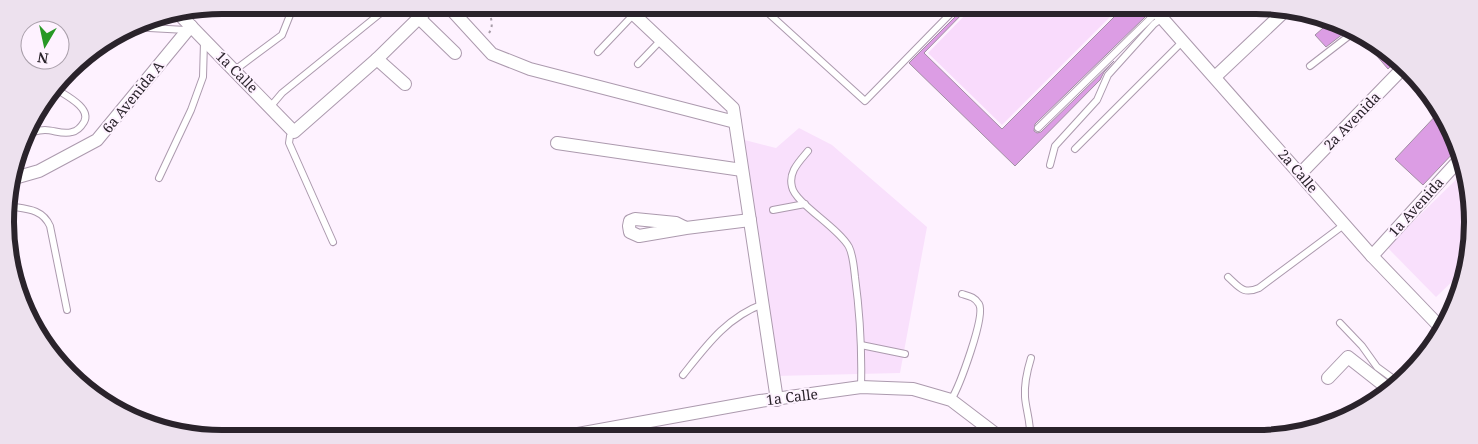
<svg xmlns="http://www.w3.org/2000/svg" width="1478" height="444" font-family="'Noto Serif',serif">
  <style>
    .built { fill: #f9e0fc }
    .green { fill: #f9dbfc }
    .building { fill: #dc9de4; stroke: #a18fa3 }
    .lines { fill: none; stroke-linecap: round; stroke-linejoin: round }
    .lane-casing { stroke: #ac9aae; stroke-width: 8 }
    .street-casing { stroke: #ac9aae; stroke-width: 14 }
    .path { stroke: #a69ca7; stroke-width: 2; stroke-dasharray: 2.5 4; stroke-linecap: butt }
    .lane { stroke: #fff; stroke-width: 6 }
    .street { stroke: #fff; stroke-width: 12 }
    .labels { text-anchor: middle; stroke-width: 4; stroke-linejoin: round; paint-order: stroke }
    .street-label { font-size: 14px; fill: #2a232b; stroke: #fef2ff }
    .rim { fill: none; stroke: #2a232b; stroke-width: 6 }
  </style>
  <rect width="100%" height="100%" fill="#fef2ff"/>
  <g class="built">
    <path d="M799 128 832 145 927 227 900 373 775 376 733 137 776 148Z"/>
    <path d="M1465 171 1469 180V265L1436 297 1387 247Z"/>
  </g>
  <path class="green" d="M972 8 1114 9 1116 11 1002 125 928 53Z"/>
  <g class="building">
    <path d="M961 8H968L924 53 1002 129 1122 9H1137L1145 17 1035 124 1034 131 1037 133 1041 132 1114 61 1104 72 1100 80 1015 166 909 63 960 12Z"/>
    <path d="M1330 22 1348 30 1326 47 1315 35Z"/>
    <path d="M1358 34 1377 42 1396 61 1388 69Z"/>
    <path d="M1440 111 1456 150 1423 185 1395 159Z"/>
  </g>
  <g class="lines">
    <defs>
      <g id="lane">
        <path d="M766 11 865 101 956 8"/>
        <path d="M566 12 576 6"/>
        <path d="M131 27 186 30"/>
        <path d="M598 52 634 14"/>
        <path d="M638 64 661 40"/>
        <path d="M1310 66 1354 32"/>
        <path d="M235 70 282 35 294 5"/>
        <path d="M271 106 282 93 382 12 396 9 406 10"/>
        <path d="M1038 128 1157 12"/>
        <path d="M294 132 290 136 289 143 333 242"/>
        <path d="M25 134C31 133 38 130 45 130 54 130 63 135 72 132 78 131 81 127 84 122 92 108 65 95 56 89"/>
        <path d="M1075 149 1183 41"/>
        <path d="M808 151C799 162 788 172 792 187 795 203 839 228 849 247 853 255 854 268 855 277 860 314 862 351 861 387"/>
        <path d="M1050 165 1055 146 1097 100 1108 75 1154 24 1162 18"/>
        <path d="M159 178 191 110 203 77 204 42"/>
        <path d="M8 206C25 209 42 208 50 226L67 310"/>
        <path d="M773 210 805 204"/>
        <path d="M1228 277C1239 287 1243 295 1259 288L1345 224"/>
        <path d="M1340 323 1362 346 1377 367 1399 383"/>
        <path d="M861 345 905 354"/>
        <path d="M683 375C706 346 727 317 763 304"/>
        <path d="M951 400C959 387 986 316 979 304 975 297 969 296 962 294"/>
        <path d="M1030 437C1031 423 1026 410 1025 397 1024 383 1027 371 1031 358"/>
      </g>
      <g id="street">
        <path d="M448 6 492 54 530 69 735 122"/>
        <path d="M626 7 733 108 777 400"/>
        <path d="M1154 9 1372 256 1444 331"/>
        <path d="M179 14 294 132 377 59 431 6"/>
        <path d="M419 18 455 53"/>
        <path d="M377 59 405 84"/>
        <path d="M1215 77 1287 9"/>
        <path d="M557 143 742 170"/>
        <path d="M1300 174 1403 68"/>
        <path d="M11 179 39 171 97 140 191 26"/>
        <path d="M686 228 676 223 635 219 630 221 629 226 630 232 639 236 686 228 750 220"/>
        <path d="M1372 256 1460 159"/>
        <path d="M1328 378 1348 357 1390 390"/>
        <path d="M567 436 760 401 861 387 913 389 951 400 997 435 1006 437"/>
        <path d="M1057 437H1070"/>
      </g>
    </defs>
    <use href="#lane" class="lane-casing"/>
    <use href="#street" class="street-casing"/>
    <path class="path" d="M486 6C490 15 495 24 489 33"/>
    <use href="#lane" class="lane"/>
    <use href="#street" class="street"/>
  </g>
  <g class="labels">
    <g class="street-label">
      <text transform="translate(237 72) rotate(45)" y="5">1a Calle</text>
      <text transform="translate(133 97) rotate(-51)" y="5">6a Avenida A</text>
      <text transform="translate(1352 121) rotate(-46)" y="5">2a Avenida</text>
      <text transform="translate(1298 171) rotate(49)" y="5">2a Calle</text>
      <text transform="translate(1416 207) rotate(-48)" y="5">1a Avenida</text>
      <text transform="translate(792 397) rotate(-7)" y="5">1a Calle</text>
    </g>
  </g>
  <path d="M0 0H1478V444H0ZM222 14H1256A208 208 0 0 1 1464 222V222A208 208 0 0 1 1256 430H222A208 208 0 0 1 14 222V222A208 208 0 0 1 222 14Z" fill="#ede1ee" fill-rule="evenodd"/>
  <path class="rim" d="M222 14H1256A208 208 0 0 1 1464 222V222A208 208 0 0 1 1256 430H222A208 208 0 0 1 14 222V222A208 208 0 0 1 222 14Z"/>
  <g transform="translate(45 45) rotate(189)"><circle r="24" fill="#fef2ff" stroke="#a99faa"/>
  <path d="M0-4L9 19L0 12L-9 19Z" fill="#279825"/>
  <text y="-8" font-size="14" font-weight="bold" text-anchor="middle" fill="#2a232b">N</text>
  </g>
</svg>
